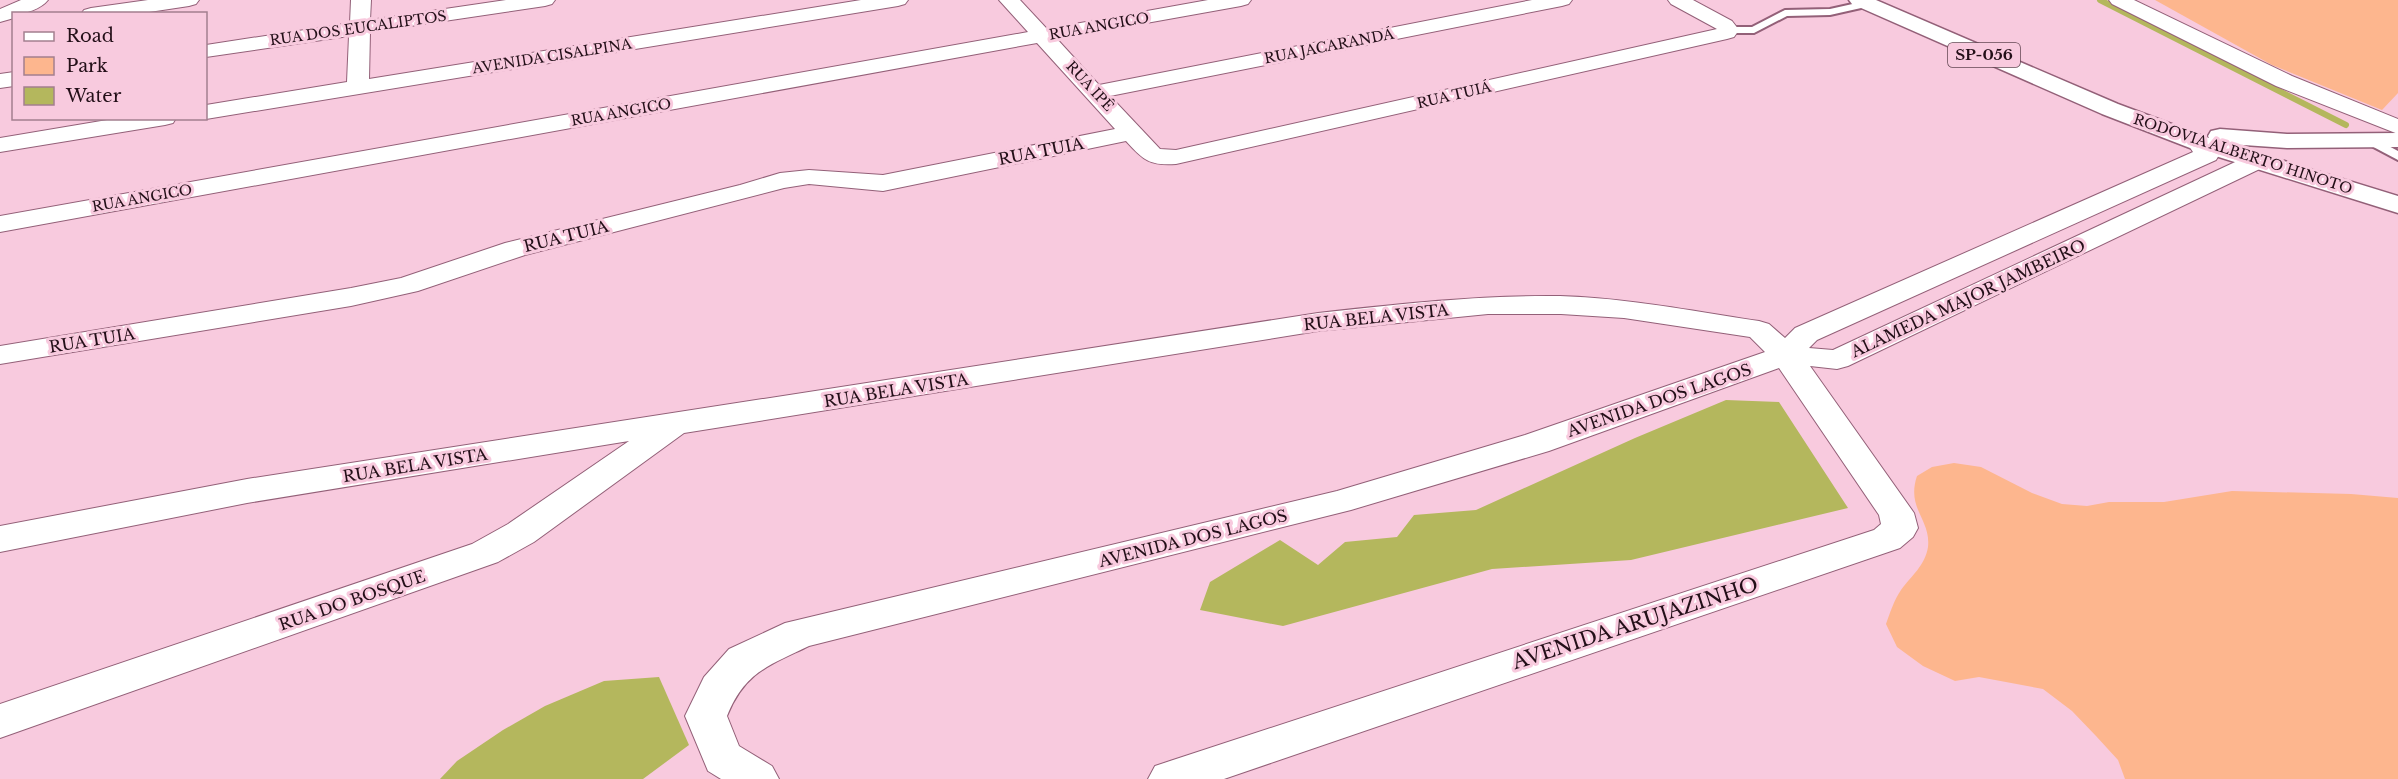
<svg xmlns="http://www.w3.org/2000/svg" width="2398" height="779" font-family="'Libre Baskerville',serif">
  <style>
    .green { fill: #fdb68e }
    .water { fill: #b4b75d }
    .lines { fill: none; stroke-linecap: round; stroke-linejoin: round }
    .stream { stroke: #b4b75d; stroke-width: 6 }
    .service-casing { stroke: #936078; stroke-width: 4 }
    .minor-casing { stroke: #936078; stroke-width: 2 }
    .primary-casing { stroke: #936078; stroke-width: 3 }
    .service { fill: #fff; fill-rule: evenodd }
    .minor { fill: #fff; fill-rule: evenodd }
    .primary { fill: #fff; fill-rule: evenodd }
    .labels { text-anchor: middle; stroke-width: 6; stroke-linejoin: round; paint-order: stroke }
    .far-street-label { font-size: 14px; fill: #230f18; stroke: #f8cade }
    .shield { fill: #f8cade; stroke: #634753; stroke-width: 1.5 }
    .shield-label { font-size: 15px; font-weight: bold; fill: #230f18 }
    .street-label { font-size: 16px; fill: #230f18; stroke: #f8cade }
    .near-street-label { font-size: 20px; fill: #230f18; stroke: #f8cade }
  </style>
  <rect width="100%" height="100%" fill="#f8cade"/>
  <g class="green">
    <path d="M2155 0H2398V93L2382 110 2272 65Z"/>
    <path d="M1954 463 1981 467 2032 493 2062 504 2087 506 2109 502H2164L2232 491 2351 494 2398 498V779H2125L2118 760 2096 736 2072 711 2043 689 1979 677 1955 681 1923 666 1897 647 1886 624C1890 613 1894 600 1901 590 1911 576 1925 566 1928 547 1931 519 1906 509 1917 476L1932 467Z"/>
  </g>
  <g class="water">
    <path d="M1726 400 1779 402 1848 508 1631 560 1492 569 1283 626 1200 610 1210 582 1280 540 1318 565 1345 542 1397 537 1414 515 1476 510 1635 438Z"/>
    <path d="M659 677 689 745 643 779H440L457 761 503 730 545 706 604 681Z"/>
  </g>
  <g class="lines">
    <path class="stream" d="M2100 0 2346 125"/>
    <defs>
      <g id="service">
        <path d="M1866 1 1871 4 1870 6 1830 15 1787 16 1754 33H1729L1724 30 1729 27H1752L1785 10 1830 9Z"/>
        <path d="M2368 135 2398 151V160L2364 142 2362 139Z"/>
      </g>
      <g id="minor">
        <path d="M21 0H48C41 9 25 14 14 14V18L0 22V9Z"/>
        <path d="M148 0H199L196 4 189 6 136 14H81L84 10 91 8Z"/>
        <path d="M351 0H371L370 20 506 0H555L552 4 545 6 370 32 369 79 861 0H908L905 4 898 6 206 119 204 118 206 105 347 82 349 36 206 57V45L350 23Z"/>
        <path d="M999 0H1020L1047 29 1208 0H1251L1248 4 1241 6 1057 39 1099 85 1532 0H1572L1569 4 1562 6 1110 96 1160 149 1176 150 1717 29 1671 4 1668 0H1693L1732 21 1739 30 1734 37 1727 39 1176 164C1150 166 1143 160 1126 141L883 191 809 184 784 188 525 255 418 291 351 306 0 364V346L351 288 401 278 505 243 740 185 780 173 809 170 883 175 1115 129 1037 43 0 232V216L1028 32Z"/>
        <path d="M2109 0H2134L2292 76 2398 119V134L2276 86 2112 4Z"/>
        <path d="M14 72V86L0 88V74Z"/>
        <path d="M119 118H176L173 123 165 125 0 152V138Z"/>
        <path d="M2199 136 2207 138 2219 155 2216 160 1817 340 1809 348 1833 350 2248 156 2257 154 2266 156 2269 161 2266 166 1848 366 1837 369 1810 366 1914 513 1918 528 1913 537 1900 548 1224 779H1148L1155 766 1170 761 1874 530 1881 524 1879 515 1779 368 1549 451 1351 510 809 646C768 666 745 672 727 716L739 746 772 766 779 779H721L708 771 685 716 704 677 729 649 785 623 1337 491 1525 435 1765 352 1750 337 1624 318 1561 314H1488L1318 331 684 433 534 542 498 562 0 738V704L472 544 508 524 629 441 247 503 0 552V526L247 479 1318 313C1398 304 1478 295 1560 296 1627 298 1693 311 1759 321L1769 324 1785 338 1795 328 2193 152 2187 143 2191 138Z"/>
      </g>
      <path id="primary" d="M1849 0H1876L2118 104 2209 138 2208 136 2211 131 2220 129 2287 134 2398 133V147L2287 148 2229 144 2398 196V213L2190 148 2102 114 1852 4Z"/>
    </defs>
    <use href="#service" class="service-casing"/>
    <use href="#minor" class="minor-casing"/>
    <use href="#primary" class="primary-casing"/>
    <use href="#service" class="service"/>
    <use href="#minor" class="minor"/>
    <use href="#primary" class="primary"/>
  </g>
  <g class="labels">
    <g class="far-street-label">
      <text transform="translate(1099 26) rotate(-10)" y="5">RUA ANGICO</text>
      <text transform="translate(358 28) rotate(-8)" y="5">RUA DOS EUCALIPTOS</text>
      <text transform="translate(1329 46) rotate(-11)" y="5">RUA JACARANDÁ</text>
      <text transform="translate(552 56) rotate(-9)" y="5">AVENIDA CISALPINA</text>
      <text transform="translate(1090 86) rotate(47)" y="5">RUA IPÊ</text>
      <text transform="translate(1454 95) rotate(-13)" y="5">RUA TUIÁ</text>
      <text transform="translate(621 112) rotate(-10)" y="5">RUA ANGICO</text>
      <text transform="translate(2243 154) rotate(18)" y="5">RODOVIA ALBERTO HINOTO</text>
      <text transform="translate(142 198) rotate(-10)" y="5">RUA ANGICO</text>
    </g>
    <rect class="shield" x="1948" y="43" width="72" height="24" rx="4.5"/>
    <g class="shield-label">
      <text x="1984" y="60">SP-056</text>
    </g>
    <g class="street-label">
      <text transform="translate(1041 151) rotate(-11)" y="6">RUA TUIA</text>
      <text transform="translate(566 236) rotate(-14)" y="6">RUA TUIA</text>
      <text transform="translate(1968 298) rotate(-25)" y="6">ALAMEDA MAJOR JAMBEIRO</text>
      <text transform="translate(1376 317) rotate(-6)" y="6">RUA BELA VISTA</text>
      <text transform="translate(92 340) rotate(-9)" y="6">RUA TUIA</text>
      <text transform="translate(896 390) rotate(-9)" y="6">RUA BELA VISTA</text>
      <text transform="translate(1659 400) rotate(-19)" y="6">AVENIDA DOS LAGOS</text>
      <text transform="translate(415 465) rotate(-9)" y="6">RUA BELA VISTA</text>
      <text transform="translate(1193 538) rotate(-14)" y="6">AVENIDA DOS LAGOS</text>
      <text transform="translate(352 600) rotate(-19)" y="6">RUA DO BOSQUE</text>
    </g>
    <g class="near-street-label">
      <text transform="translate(1635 623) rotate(-18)" y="7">AVENIDA ARUJAZINHO</text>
    </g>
  </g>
  <rect x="12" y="12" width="195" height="108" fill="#f8cade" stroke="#a37f8f" stroke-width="1.5"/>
  <rect x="24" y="32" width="30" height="9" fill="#ffffff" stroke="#a37f8f" stroke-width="1.5"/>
  <text x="66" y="42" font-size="18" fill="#230f18">Road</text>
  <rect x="24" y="57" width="30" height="18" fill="#fdb68e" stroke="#a37f8f" stroke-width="1.5"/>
  <text x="66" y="72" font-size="18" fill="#230f18">Park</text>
  <rect x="24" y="87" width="30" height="18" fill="#b4b75d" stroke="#a37f8f" stroke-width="1.5"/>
  <text x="66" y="102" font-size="18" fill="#230f18">Water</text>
</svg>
